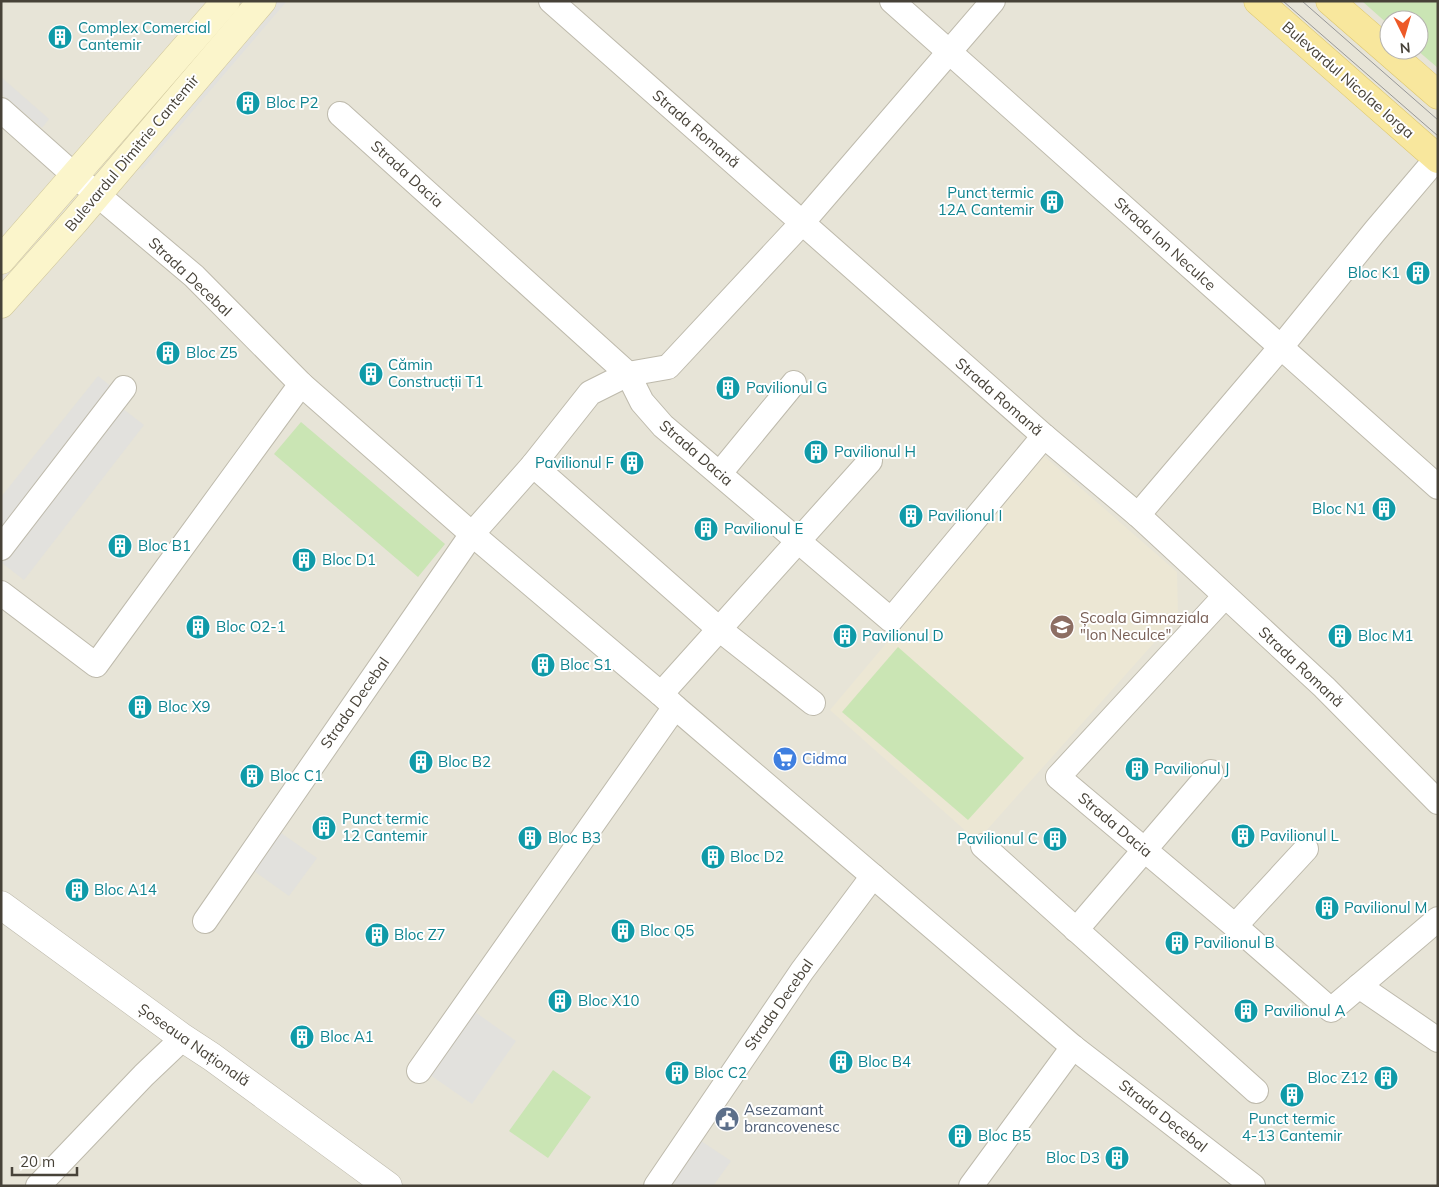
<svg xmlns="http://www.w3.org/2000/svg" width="1439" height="1187" font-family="Mulish,sans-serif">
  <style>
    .residential { fill: #e7e4d7; fill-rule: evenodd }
    .education { fill: #ece7d4 }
    .green { fill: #cae5b4 }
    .parking { fill: #e2e1dd }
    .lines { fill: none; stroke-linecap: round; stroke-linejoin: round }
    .minor-casing { stroke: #bebaac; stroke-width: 26 }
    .tertiary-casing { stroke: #bebaac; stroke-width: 29 }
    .secondary-casing { stroke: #d0c79b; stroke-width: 29 }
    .primary-casing { stroke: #ddc76e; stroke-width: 29 }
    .minor { stroke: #fff; stroke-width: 24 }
    .tertiary { stroke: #fff; stroke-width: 28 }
    .secondary { stroke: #fbf5cb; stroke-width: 28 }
    .primary { stroke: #f8e79d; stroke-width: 28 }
    .tram { stroke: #979797; stroke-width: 1 }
    .labels { text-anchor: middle; stroke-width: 4; stroke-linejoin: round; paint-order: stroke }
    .culture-label { font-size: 15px; fill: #0d838f; stroke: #fff; text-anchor: start }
    .street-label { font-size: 15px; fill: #474238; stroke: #fff }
    .education-label { font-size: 15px; fill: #785e54; stroke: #fff; text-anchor: start }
    .shop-label { font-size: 15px; fill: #366cbe; stroke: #fff; text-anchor: start }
    .service-label { font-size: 15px; fill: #4e5e75; stroke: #fff; text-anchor: start }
  </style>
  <rect width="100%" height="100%" fill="#f3f1e9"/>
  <path class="residential" d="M1 1H1438V1186H1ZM1389 20H1419V50H1389Z"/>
  <path class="education" d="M1044 456 1177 572 1178 616 977 841 830 710Z"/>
  <g class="green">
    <path d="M1362 1H1438V68L1417 50H1419V20H1389V25Z"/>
    <path d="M301 422 445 544 418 577 274 454Z"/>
    <path d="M898 647 1024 758 968 820 842 712Z"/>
    <path d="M553 1070 591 1097 548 1158 509 1131Z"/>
  </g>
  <g class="parking">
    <path d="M275 1H287L142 170 135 163Z"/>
    <path d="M1 77 49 119 42 128 1 94Z"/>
    <path d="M98 376 117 391 1 536V497Z"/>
    <path d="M122 408 144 425 24 580 2 563Z"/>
    <path d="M281 833 317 858 289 896 254 871Z"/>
    <path d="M468 1007 516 1041 472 1104 423 1070Z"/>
    <path d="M698 1139 731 1161 713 1186H677L670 1181Z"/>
  </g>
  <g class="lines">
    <defs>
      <g id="minor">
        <path d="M551 1 1044 436 1138 515 1324 687 1438 802"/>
        <path d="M892 1 1438 487"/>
        <path d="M1 110 74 175 194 276 301 384 472 534 661 694 675 707 1073 1047 1253 1186"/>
        <path d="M340 114 628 374 642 402 663 426 891 620 1044 436"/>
        <path d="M533 465 719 629 813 703"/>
        <path d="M720 473 794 383"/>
        <path d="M1138 515 1281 347 1375 231 1437 158"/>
        <path d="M1 548 124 388"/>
        <path d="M1 593 96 665 301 384"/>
        <path d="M1225 596 1058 777 1235 926 1331 1010 1438 919"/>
        <path d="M661 694 870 461"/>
        <path d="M983 846 1256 1091"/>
        <path d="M205 921 472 534 533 465 590 393 628 374 668 367 802 223 993 1"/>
        <path d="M1235 926 1306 849"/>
        <path d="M1076 930 1211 772"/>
        <path d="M1359 986 1438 1040"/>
        <path d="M419 1071 675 707"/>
        <path d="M38 1186 144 1075 183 1038"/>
        <path d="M656 1186 802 971 873 876"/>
        <path d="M971 1186 1073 1047"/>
      </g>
      <path id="tertiary" d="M1 905 183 1038 212 1057 388 1186"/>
      <g id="secondary">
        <path d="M1 260 226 1"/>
        <path d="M1 304 75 221 262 1"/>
      </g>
      <g id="primary">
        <path d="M1258 1 1438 159"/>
        <path d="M1330 1 1438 95"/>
      </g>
    </defs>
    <use href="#minor" class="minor-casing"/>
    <use href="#tertiary" class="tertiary-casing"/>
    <use href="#secondary" class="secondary-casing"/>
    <use href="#primary" class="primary-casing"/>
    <use href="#minor" class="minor"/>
    <use href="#tertiary" class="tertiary"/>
    <use href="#secondary" class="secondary"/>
    <use href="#primary" class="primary"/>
    <g class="tram">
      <path d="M1283 1 1438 136"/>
      <path d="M1302 1 1438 120"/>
    </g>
  </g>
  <defs>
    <symbol id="building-disc" viewBox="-11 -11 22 22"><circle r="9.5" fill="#0f9aa8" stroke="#fff"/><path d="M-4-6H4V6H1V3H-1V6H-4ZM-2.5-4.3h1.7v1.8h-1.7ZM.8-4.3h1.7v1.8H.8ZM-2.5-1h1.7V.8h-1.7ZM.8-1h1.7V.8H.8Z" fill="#fff"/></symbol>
    <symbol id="school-disc" viewBox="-11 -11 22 22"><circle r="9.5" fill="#8d6e63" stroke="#fff"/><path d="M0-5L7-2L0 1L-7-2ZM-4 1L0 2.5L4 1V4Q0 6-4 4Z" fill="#fff"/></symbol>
    <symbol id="supermarket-disc" viewBox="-11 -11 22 22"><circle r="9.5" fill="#3f7fe0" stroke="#fff"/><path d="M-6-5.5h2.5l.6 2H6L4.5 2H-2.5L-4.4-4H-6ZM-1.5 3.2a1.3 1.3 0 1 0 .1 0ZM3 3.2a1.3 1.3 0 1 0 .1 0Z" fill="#fff"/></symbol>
    <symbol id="civic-disc" viewBox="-11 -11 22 22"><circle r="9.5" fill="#5c6f8a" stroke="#fff"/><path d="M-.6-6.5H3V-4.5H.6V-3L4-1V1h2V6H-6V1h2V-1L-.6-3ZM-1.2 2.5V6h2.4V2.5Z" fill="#fff"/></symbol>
  </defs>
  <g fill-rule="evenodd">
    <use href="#building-disc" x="46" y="23" width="28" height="28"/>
    <use href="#building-disc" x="234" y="89" width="28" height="28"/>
    <use href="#building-disc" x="1038" y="188" width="28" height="28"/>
    <use href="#building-disc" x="1404" y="259" width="28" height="28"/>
    <use href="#building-disc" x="154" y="339" width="28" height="28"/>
    <use href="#building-disc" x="357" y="360" width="28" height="28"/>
    <use href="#building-disc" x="714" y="374" width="28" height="28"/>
    <use href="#building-disc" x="802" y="438" width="28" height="28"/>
    <use href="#building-disc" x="618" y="449" width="28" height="28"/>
    <use href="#building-disc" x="1370" y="495" width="28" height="28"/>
    <use href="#building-disc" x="897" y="502" width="28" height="28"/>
    <use href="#building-disc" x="692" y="515" width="28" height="28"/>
    <use href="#building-disc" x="106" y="532" width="28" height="28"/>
    <use href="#building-disc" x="290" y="546" width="28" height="28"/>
    <use href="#building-disc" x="184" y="613" width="28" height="28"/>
    <use href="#school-disc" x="1048" y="613" width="28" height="28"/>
    <use href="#building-disc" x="831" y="622" width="28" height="28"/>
    <use href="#building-disc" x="1326" y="622" width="28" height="28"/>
    <use href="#building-disc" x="529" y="651" width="28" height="28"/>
    <use href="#building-disc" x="126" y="693" width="28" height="28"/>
    <use href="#supermarket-disc" x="771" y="745" width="28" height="28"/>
    <use href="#building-disc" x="407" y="748" width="28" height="28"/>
    <use href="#building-disc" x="1123" y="755" width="28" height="28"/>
    <use href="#building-disc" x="238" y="762" width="28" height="28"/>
    <use href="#building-disc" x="310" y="814" width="28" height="28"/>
    <use href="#building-disc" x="1229" y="822" width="28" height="28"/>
    <use href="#building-disc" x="516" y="824" width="28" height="28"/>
    <use href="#building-disc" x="1041" y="825" width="28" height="28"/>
    <use href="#building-disc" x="699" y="843" width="28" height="28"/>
    <use href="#building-disc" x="63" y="876" width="28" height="28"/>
    <use href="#building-disc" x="1313" y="894" width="28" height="28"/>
    <use href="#building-disc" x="609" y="917" width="28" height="28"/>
    <use href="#building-disc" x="363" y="921" width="28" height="28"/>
    <use href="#building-disc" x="1163" y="929" width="28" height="28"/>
    <use href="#building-disc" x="546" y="987" width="28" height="28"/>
    <use href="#building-disc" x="1232" y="997" width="28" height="28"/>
    <use href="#building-disc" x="288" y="1023" width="28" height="28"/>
    <use href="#building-disc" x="827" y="1048" width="28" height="28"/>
    <use href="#building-disc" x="663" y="1059" width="28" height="28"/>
    <use href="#building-disc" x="1372" y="1064" width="28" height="28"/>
    <use href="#building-disc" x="1278" y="1081" width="28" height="28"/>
    <use href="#civic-disc" x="713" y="1105" width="28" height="28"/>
    <use href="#building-disc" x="946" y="1122" width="28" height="28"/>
    <use href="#building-disc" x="1103" y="1144" width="28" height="28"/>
  </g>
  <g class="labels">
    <g class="culture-label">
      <text x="78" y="33">Complex Comercial<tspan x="78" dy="17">Cantemir</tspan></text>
      <text x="266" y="108">Bloc P2</text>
      <text x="1034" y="198" text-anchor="end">Punct termic<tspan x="1034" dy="17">12A Cantemir</tspan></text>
      <text x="1400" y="278" text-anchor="end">Bloc K1</text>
      <text x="186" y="358">Bloc Z5</text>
      <text x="388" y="370">Cămin<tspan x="388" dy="17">Construcții T1</tspan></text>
      <text x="746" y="393">Pavilionul G</text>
      <text x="834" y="457">Pavilionul H</text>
      <text x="614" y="468" text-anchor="end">Pavilionul F</text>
      <text x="1366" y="514" text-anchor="end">Bloc N1</text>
      <text x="928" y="521">Pavilionul I</text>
      <text x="724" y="534">Pavilionul E</text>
      <text x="138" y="551">Bloc B1</text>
      <text x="322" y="565">Bloc D1</text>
      <text x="216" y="632">Bloc O2-1</text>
      <text x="862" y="641">Pavilionul D</text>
      <text x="1358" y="641">Bloc M1</text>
      <text x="560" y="670">Bloc S1</text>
      <text x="158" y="712">Bloc X9</text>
      <text x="438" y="767">Bloc B2</text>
      <text x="1154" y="774">Pavilionul J</text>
      <text x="270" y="781">Bloc C1</text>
      <text x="342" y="824">Punct termic<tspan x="342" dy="17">12 Cantemir</tspan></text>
      <text x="1260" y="841">Pavilionul L</text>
      <text x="548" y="843">Bloc B3</text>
      <text x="1038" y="844" text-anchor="end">Pavilionul C</text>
      <text x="730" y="862">Bloc D2</text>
      <text x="94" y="895">Bloc A14</text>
      <text x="1344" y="913">Pavilionul M</text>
      <text x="640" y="936">Bloc Q5</text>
      <text x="394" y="940">Bloc Z7</text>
      <text x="1194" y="948">Pavilionul B</text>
      <text x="578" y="1006">Bloc X10</text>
      <text x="1264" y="1016">Pavilionul A</text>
      <text x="320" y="1042">Bloc A1</text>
      <text x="858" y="1067">Bloc B4</text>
      <text x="694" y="1078">Bloc C2</text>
      <text x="1368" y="1083" text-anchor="end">Bloc Z12</text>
      <text x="1292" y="1124" text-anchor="middle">Punct termic<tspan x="1292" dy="17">4-13 Cantemir</tspan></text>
      <text x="978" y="1141">Bloc B5</text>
      <text x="1100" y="1163" text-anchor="end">Bloc D3</text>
    </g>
    <g class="street-label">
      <text transform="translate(1348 80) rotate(41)" y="5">Bulevardul Nicolae Iorga</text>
      <text transform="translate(696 129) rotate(41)" y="5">Strada Romană</text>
      <text transform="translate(132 153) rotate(-50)" y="5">Bulevardul Dimitrie Cantemir</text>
      <text transform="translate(407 174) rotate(42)" y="5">Strada Dacia</text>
      <text transform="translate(1165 244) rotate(42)" y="5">Strada Ion Neculce</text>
      <text transform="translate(190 277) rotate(43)" y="5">Strada Decebal</text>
      <text transform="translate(999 397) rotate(41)" y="5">Strada Romană</text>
      <text transform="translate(696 453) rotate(41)" y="5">Strada Dacia</text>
      <text transform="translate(1301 667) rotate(43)" y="5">Strada Romană</text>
      <text transform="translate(355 703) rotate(-55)" y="5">Strada Decebal</text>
      <text transform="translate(1115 825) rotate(40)" y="5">Strada Dacia</text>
      <text transform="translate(779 1005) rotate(-55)" y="5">Strada Decebal</text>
      <text transform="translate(194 1045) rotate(35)" y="5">Șoseaua Națională</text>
      <text transform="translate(1163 1116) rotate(38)" y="5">Strada Decebal</text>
    </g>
    <g class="education-label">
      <text x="1080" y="623">Școala Gimnaziala<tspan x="1080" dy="17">"Ion Neculce"</tspan></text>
    </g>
    <g class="shop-label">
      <text x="802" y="764">Cidma</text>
    </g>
    <g class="service-label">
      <text x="744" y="1115">Asezamant<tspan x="744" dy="17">brancovenesc</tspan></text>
    </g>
  </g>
  <rect width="1439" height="1187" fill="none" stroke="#474238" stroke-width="5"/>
  <g transform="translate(1404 35) rotate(175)"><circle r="24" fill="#ffffff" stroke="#b5b3af"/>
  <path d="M0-4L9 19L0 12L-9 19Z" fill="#ed5927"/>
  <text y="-8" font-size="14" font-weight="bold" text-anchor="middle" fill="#474238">N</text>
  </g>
  <path d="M12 1167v8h65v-8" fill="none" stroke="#474238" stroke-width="2.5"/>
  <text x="20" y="1167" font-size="15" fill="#474238" stroke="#ffffff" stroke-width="4" paint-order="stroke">20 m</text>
</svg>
